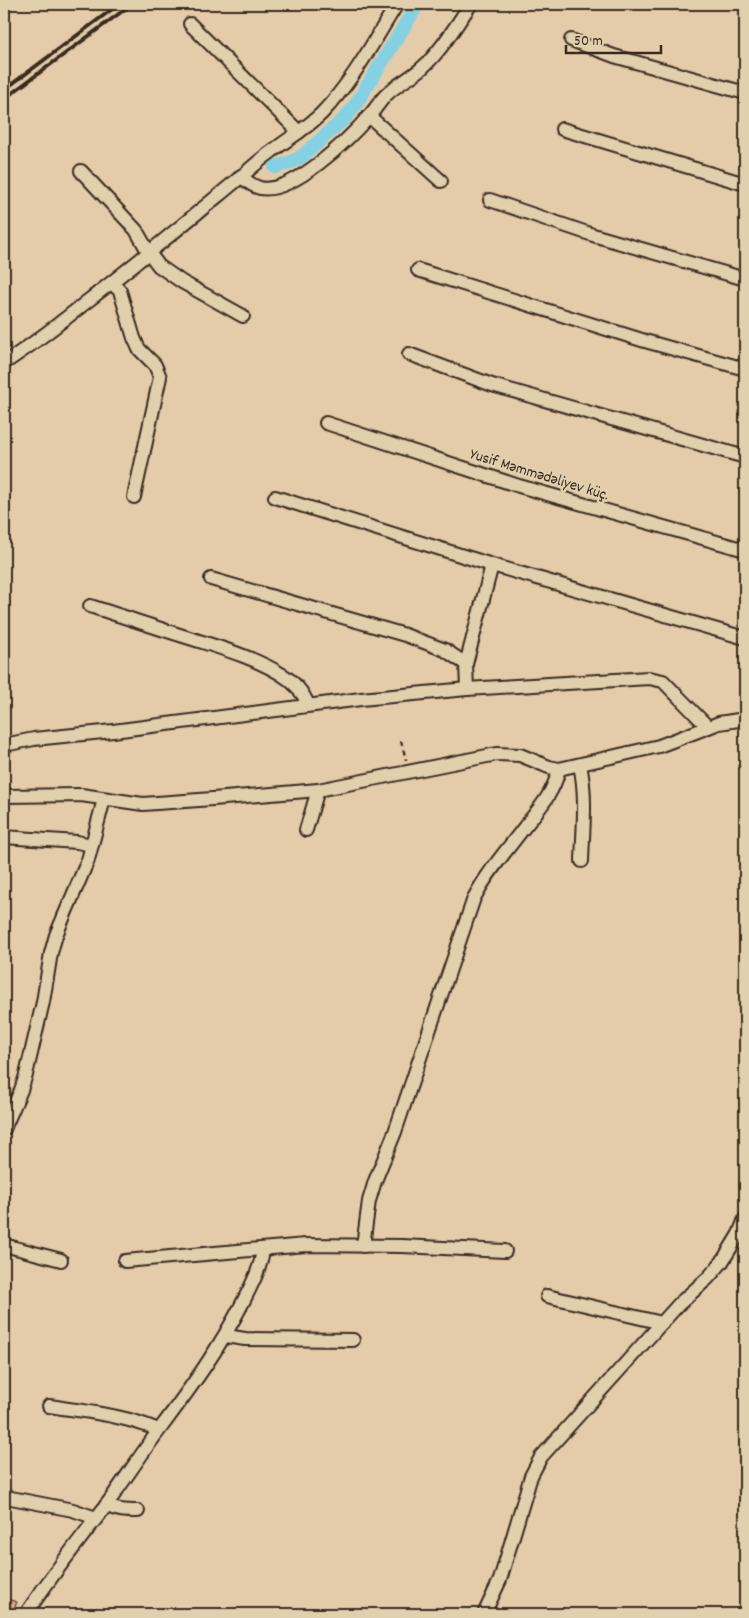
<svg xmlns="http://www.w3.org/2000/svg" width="749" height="1618" font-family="Dekko,sans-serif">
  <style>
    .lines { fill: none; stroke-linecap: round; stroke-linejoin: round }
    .canal { stroke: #84d1e4; stroke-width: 14 }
    .building { fill: #d1a789; stroke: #3b2a1e }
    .street-casing { stroke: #3b2a1e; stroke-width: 16 }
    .path { stroke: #3b2a1e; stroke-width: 2.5; stroke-dasharray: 5 4; stroke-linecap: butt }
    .street { stroke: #e1cfad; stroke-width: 12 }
    .rail { stroke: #3b2a1e; stroke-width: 4 }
    .labels { text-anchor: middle; stroke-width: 5; stroke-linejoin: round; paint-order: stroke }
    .street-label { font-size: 16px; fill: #3b2a1e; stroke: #e1cfad }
  </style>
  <rect width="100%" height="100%" fill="#e4ccaa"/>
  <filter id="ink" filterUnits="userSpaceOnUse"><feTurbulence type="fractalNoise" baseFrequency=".02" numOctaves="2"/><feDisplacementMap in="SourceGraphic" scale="10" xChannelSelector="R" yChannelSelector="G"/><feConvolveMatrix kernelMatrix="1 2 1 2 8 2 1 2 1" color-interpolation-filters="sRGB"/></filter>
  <g filter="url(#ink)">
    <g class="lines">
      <path class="canal" d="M275 167 289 163 301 157 345 118 356 104 418 4"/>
    </g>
    <path class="building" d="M4 1598 17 1602 12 1614H4Z"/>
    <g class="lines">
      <defs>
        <g id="street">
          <path d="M190 24 299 132"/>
          <path d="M571 40 614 56 745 93"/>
          <path d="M369 116 441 181"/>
          <path d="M562 129 745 184"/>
          <path d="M81 171 136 230 149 253 159 266 182 282 243 316"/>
          <path d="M241 176C246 181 253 186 260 188 292 195 349 139 369 116 375 110 379 102 386 95 397 84 411 78 422 68 442 50 456 25 471 4"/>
          <path d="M490 200 593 235 745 279"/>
          <path d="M418 270 645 341 745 369"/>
          <path d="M112 283 120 291 134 338 139 349 155 365 160 377 134 497"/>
          <path d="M409 354 492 385 745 457"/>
          <path d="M4 363C34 344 61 322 89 300 141 260 191 218 242 176 251 168 261 159 271 152 288 139 307 128 322 113 353 81 374 41 397 4"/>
          <path d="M326 423 519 486 745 550"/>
          <path d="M275 497 492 565 745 638"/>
          <path d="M211 579 405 635 445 650 466 664 467 689"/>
          <path d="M90 606C125 617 160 629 196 640 224 649 255 658 281 674 293 681 303 692 308 705"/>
          <path d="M466 664 492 565"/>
          <path d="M4 745 34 739 113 731 361 699 467 689 649 678 663 681 708 727"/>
          <path d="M580 765C587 796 583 830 582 861"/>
          <path d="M4 796 81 795 143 804 213 799 318 790 497 754 520 755 549 767 559 769 659 746 719 723 745 719"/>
          <path d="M306 830 318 790"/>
          <path d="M4 837 77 842 92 845"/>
          <path d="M4 1129 21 1090 26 1075 43 1002 51 953 56 935 88 860 104 799"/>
          <path d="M4 1245 61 1260"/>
          <path d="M363 1246 369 1201 375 1181 395 1132 474 898C488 871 508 849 526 825 540 808 554 792 559 769"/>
          <path d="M125 1261 306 1245 402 1246 505 1251"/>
          <path d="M547 1296 662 1323"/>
          <path d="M226 1336 245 1339 353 1340"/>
          <path d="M49 1406C87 1412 124 1415 158 1430"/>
          <path d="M6 1497 73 1510 96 1518"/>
          <path d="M106 1505C117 1511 126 1511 138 1511"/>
          <path d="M26 1614C50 1577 78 1542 105 1507 124 1481 141 1454 160 1429 192 1386 219 1349 243 1302 252 1284 261 1268 263 1249"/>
          <path d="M484 1614 500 1580 531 1476 541 1457 679 1304 708 1278 722 1262 739 1234 745 1219"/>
        </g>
      </defs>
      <use href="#street" class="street-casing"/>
      <path class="path" d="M401 741 406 760"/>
      <use href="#street" class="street"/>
      <g class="rail">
        <path d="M4 90 119 4"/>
        <path d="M4 99 132 4"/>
      </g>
    </g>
  </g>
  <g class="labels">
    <g class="street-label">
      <text transform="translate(540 473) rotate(17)" y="6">Yusif Məmmədəliyev küç.</text>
    </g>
  </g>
  <rect width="749" height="1618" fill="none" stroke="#e1cfad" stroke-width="20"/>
  <rect x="10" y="10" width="729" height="1598" fill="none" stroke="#3b2a1e" stroke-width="2" filter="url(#ink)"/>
  <path d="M566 45v8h95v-8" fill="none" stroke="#3b2a1e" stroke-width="2.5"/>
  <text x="574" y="45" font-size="15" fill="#3b2a1e" stroke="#e1cfad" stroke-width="4" paint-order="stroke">50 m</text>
</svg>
